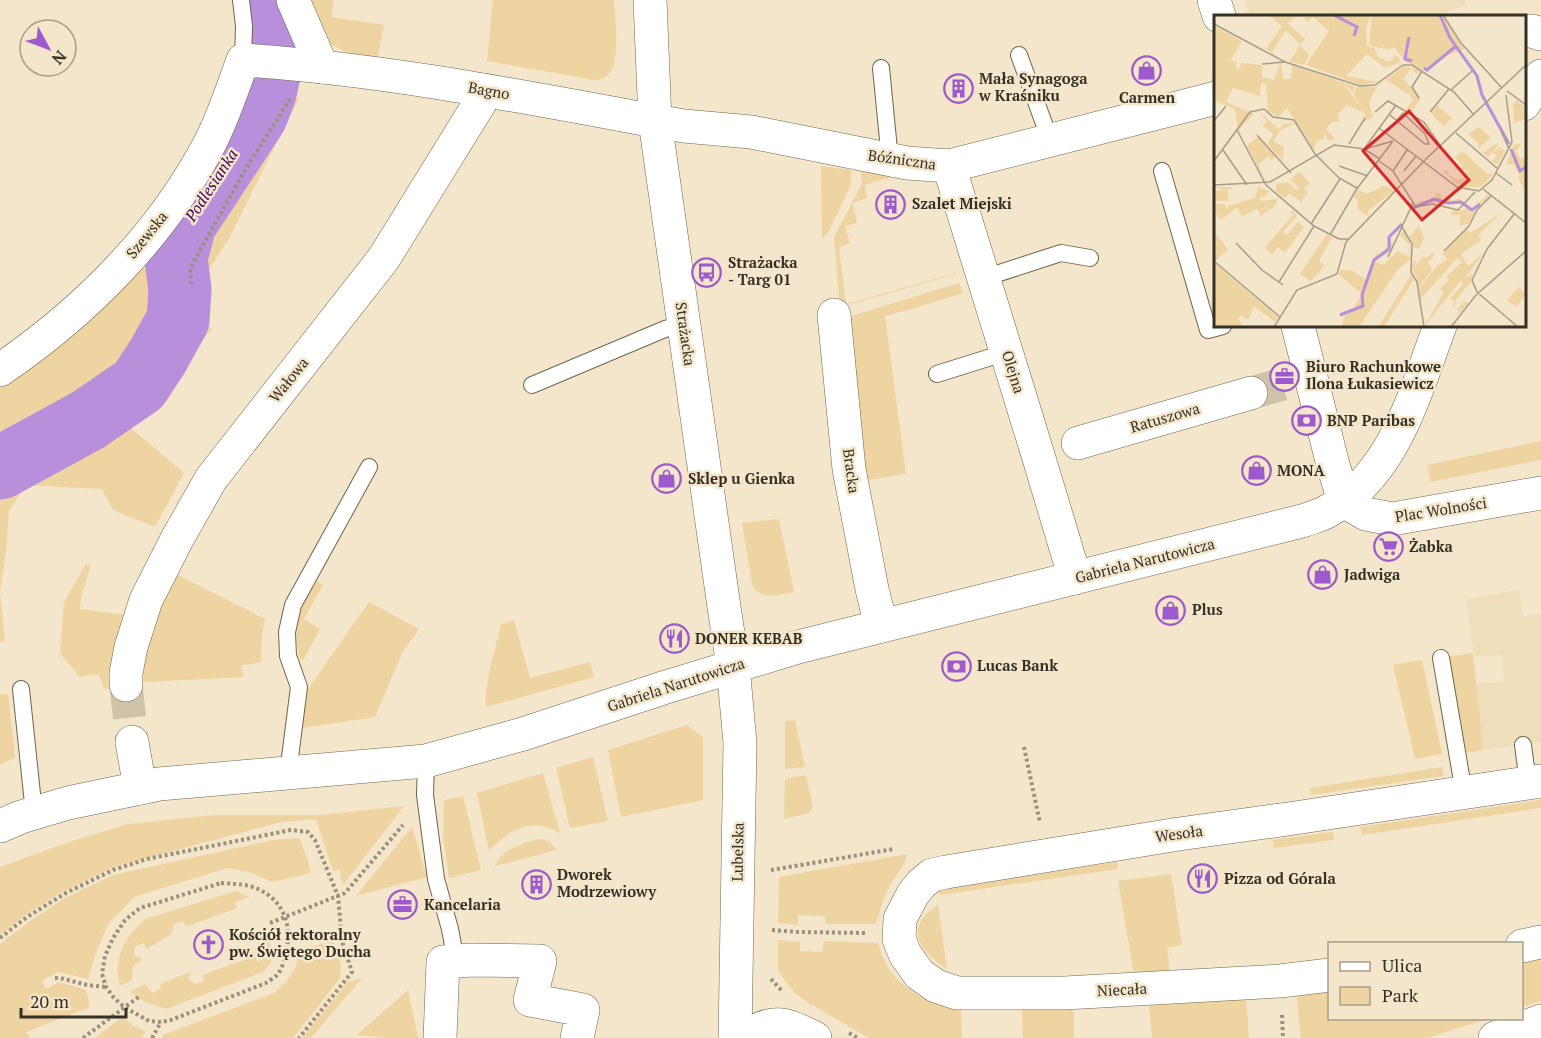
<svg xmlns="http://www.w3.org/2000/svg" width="1541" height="1038" font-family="'PT Serif',serif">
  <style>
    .built { fill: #efdeba }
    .green { fill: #edd4a0 }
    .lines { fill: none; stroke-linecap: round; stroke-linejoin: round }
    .river { stroke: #b88fda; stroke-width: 63 }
    .street-tunnel { stroke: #cec2a9; stroke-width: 33; stroke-dasharray: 33 16; stroke-linecap: butt }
    .lane-casing { stroke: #70644b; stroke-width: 18 }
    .street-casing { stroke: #70644b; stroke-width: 34 }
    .secondary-casing { stroke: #70644b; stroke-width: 34 }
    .path { stroke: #9a907c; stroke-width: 4; stroke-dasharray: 3 3; stroke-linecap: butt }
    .lane { stroke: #fff; stroke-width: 16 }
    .street { stroke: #fff; stroke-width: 33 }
    .secondary { stroke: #fff; stroke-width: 33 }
    .labels { text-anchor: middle; stroke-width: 5; stroke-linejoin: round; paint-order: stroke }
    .poi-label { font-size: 15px; font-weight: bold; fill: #353025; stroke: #f4e6ca; text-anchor: start }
    .street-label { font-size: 15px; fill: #353025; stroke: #f4e6ca }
    .water-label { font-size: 16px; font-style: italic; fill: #420662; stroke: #f4e6ca }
    .inset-river { fill: none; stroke: #b88fda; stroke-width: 3 }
    .inset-road { fill: none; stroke: #a89d88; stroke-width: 1.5 }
    .view { fill: #d62828; fill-opacity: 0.15; stroke: #d62828; stroke-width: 3 }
    .inset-edge { fill: none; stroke: #353025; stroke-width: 3 }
  </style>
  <rect width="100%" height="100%" fill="#f4e6ca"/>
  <g class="built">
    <path d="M1245 0H1465L1467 4 1438 16H1246L1245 13 1249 11Z"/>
    <path d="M1519 590 1523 616 1541 613V742L1483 750 1476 684 1504 682 1502 655 1474 657 1466 599Z"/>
  </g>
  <g class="green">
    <path d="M257 0H283L302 50 268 47Z"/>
    <path d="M303 0H334L331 17 384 25 377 60 346 52 326 42Z"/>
    <path d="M493 0H614C615 17 621 63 608 75 604 79 600 79 595 80L487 61Z"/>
    <path d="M249 90 299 98 227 242 201 281 192 314 212 329 156 391 150 387 118 417 184 473 155 527 113 510 102 489 26 485 9 511 6 552 0 593 5 642H0V379L39 351Z"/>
    <path d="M821 166 851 170V185L827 234 822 238Z"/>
    <path d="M861 170 898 175 865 185 867 198 853 203 857 223 845 226 850 244 839 247 846 304 956 273V274L840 307 834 237 862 184Z"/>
    <path d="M959 283 963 293 915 308 885 316 906 474 861 481 842 319Z"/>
    <path d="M1541 441V460L1431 482 1427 465Z"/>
    <path d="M779 519 794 592C780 595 759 601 752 584L742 523Z"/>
    <path d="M86 564 91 565 81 597 80 609 132 616 123 686 104 689 99 674 80 677 60 653 64 602Z"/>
    <path d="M172 572 265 619 262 635 261 662 241 666 244 677 148 682 131 685Z"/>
    <path d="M315 580 323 585 304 619 320 629 303 661 299 658C297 642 295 621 301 605 305 597 311 588 315 580Z"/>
    <path d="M369 602 419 629 402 653 375 717 302 728 308 689Z"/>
    <path d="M514 620 530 678 590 662 594 677 486 707C484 684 496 647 501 624Z"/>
    <path d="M1473 653 1483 750 1465 753 1445 657Z"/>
    <path d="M1422 660 1442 754 1415 759 1393 665Z"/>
    <path d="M0 694H8L15 758 0 765Z"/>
    <path d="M795 720 805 767 785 769V721Z"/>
    <path d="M687 725 703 737V800L621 817 608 750Z"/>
    <path d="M593 757 608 821 570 828 556 768Z"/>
    <path d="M1442 767 1444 776 1311 795 1310 788Z"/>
    <path d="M543 773 560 833C531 816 510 829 489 851L477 793Z"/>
    <path d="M806 775 813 808 809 813 784 819 785 779Z"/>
    <path d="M463 796 481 870 449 878 443 836 444 800Z"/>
    <path d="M1541 800V808L1362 835 1360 827Z"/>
    <path d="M404 806 343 885 339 869 333 871 316 819 281 822 114 867 64 891 28 913 0 935V867L69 842 128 824 214 815H320Z"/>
    <path d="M412 827 427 877 356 896Z"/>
    <path d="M1333 832 1334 840 1274 848 1272 840Z"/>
    <path d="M299 838 307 857 311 873 272 882 252 873 227 868 134 897 109 923 96 952 88 979 58 972 42 981 46 989 59 982 86 990 90 1007 26 1032 30 1038H0V944L30 921 65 898 113 875 273 840Z"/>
    <path d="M541 839 550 842 557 850 495 866C502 849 524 842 541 839Z"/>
    <path d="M907 854C906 865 894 876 889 887 883 899 880 911 876 924H826L825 916 798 915V925L778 923 779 877Z"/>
    <path d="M1117 862 1118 869 940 895 938 889Z"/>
    <path d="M1171 874 1182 945 1167 948 1170 973 1134 975 1118 881Z"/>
    <path d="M236 891 249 897 235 902 237 908 186 927 183 921 174 924 171 934 147 949 144 943 134 947 135 957H141V961L133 966 132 980 120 986C112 958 125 938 145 919Z"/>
    <path d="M938 905 947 969C918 950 903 928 938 905Z"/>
    <path d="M267 937C273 953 276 959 263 972L166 1009 147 1003 130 992 145 984 152 993 162 988 160 984 190 972 191 973 188 979 196 984 204 980 202 975 255 956 258 962 270 956 267 946 259 949 257 941Z"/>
    <path d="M778 940 800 942V951L822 952 824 941 878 943C881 953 884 962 890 970 901 986 922 1001 941 1005 947 1006 954 1006 961 1006L962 1038H869L807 1002 794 992 778 971Z"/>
    <path d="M333 941 341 963 340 978 293 1038H162L163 1035 274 993 286 982 296 966 299 950Z"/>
    <path d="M1541 952V1001L1522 1007V956Z"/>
    <path d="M362 978 311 1038H302L348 982Z"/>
    <path d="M1329 987 1330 1018 1487 1019 1427 1038H1301L1296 991Z"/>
    <path d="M408 990 418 1038H386L357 1035Z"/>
    <path d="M1246 998 1249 1038H1152L1149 1004Z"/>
    <path d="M1022 1005 1069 1007 1074 1013V1038H1023Z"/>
    <path d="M122 1017 135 1027 146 1031 142 1038H95Z"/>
  </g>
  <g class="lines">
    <path class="river" d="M0 468 88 420 139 385 158 356 178 320 180 290 176 258 185 224 256 116 265 93 275 48 268 0"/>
    <g class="street-tunnel">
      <path d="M1251 393 1301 379"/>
      <path d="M126 685 132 742"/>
    </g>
    <defs>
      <g id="lane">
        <path d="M241 0 244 26 243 60"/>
        <path d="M1019 55 1050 140"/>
        <path d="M881 68 890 160"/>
        <path d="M1162 171 1208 330 1223 326"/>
        <path d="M984 278 1061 253 1090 258"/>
        <path d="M937 374 1007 352"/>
        <path d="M532 385 665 329 684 324"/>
        <path d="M1441 658 1464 793"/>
        <path d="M21 689 34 813"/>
        <path d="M1523 745 1528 783"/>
        <path d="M426 761 425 795 436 879 450 929 456 961"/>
        <path d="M288 773 299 687 288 656 287 632 293 605 369 467"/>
      </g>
      <g id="street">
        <path d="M293 0 322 67"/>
        <path d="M1214 0 1219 16"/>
        <path d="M1524 31H1532L1541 34"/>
        <path d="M949 166 1038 455 1075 578"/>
        <path d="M834 315 849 469 872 589 881 626"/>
        <path d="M1298 326 1333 465 1344 501 1366 514 1392 519 1541 493"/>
        <path d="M0 370C86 311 163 234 211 141 224 115 233 87 243 60 382 69 519 96 655 121L684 126 751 132 907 163 949 166 1216 98"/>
        <path d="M1078 443 1251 393"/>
        <path d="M126 685V673L131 647 146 600 177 539 211 479 384 258 481 101 483 90"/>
        <path d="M132 742 140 788"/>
        <path d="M1522 946 1541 942"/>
        <path d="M1330 975 1280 981 1065 993H957L936 986 919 974 905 954 899 939 900 919 913 894 921 884 932 875 946 872 1179 834 1288 819 1541 781"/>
        <path d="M440 1038 443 962 472 960 540 961 530 1000 583 1010 577 1038"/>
        <path d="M744 1038C773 1017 786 1024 815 1038"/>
        <path d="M1495 1038 1541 1021"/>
      </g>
      <g id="secondary">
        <path d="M650 0 655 121 724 607 733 666 740 743 735 1038"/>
        <path d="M1524 104 1541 76"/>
        <path d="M0 826 21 817 68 803 159 784 426 761 523 734 666 687 798 647 1302 521C1310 518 1320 516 1328 511 1395 474 1415 392 1440 326"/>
      </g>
    </defs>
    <use href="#lane" class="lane-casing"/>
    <use href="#street" class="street-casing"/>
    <use href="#secondary" class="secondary-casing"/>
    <g class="path">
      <path d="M191 284 190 268 247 167 290 99"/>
      <path d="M1024 747 1040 823"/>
      <path d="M771 870 894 849"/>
      <path d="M221 883C239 884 252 884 267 894 286 907 292 931 286 953 285 960 282 969 277 975 274 978 269 981 266 983L171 1020 161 1022 149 1021 124 1007 114 998 106 987 102 974 105 956 113 938 125 920 140 908Z"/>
      <path d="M270 923 345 893 403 825"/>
      <path d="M772 930 798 932 866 933"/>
      <path d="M0 938 27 917 66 893 113 870 147 859 291 830 308 832 315 840 338 896 342 941 352 972 299 1038"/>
      <path d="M55 978H60L87 985 106 987"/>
      <path d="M771 979 782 991"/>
      <path d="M1282 1015 1283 1038"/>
      <path d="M849 1033 858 1038"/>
      <path d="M83 1038 140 996"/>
      <path d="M152 1038 161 1022"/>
    </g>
    <use href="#lane" class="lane"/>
    <use href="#street" class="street"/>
    <use href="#secondary" class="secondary"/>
  </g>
  <defs>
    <symbol id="shop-ring" viewBox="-11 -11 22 22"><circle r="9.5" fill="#f4e6ca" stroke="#9d59ce" stroke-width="1.5"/><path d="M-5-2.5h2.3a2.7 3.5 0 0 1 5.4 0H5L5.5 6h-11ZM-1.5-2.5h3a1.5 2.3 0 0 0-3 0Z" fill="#9d59ce"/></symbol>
    <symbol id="building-ring" viewBox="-11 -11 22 22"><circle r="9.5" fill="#f4e6ca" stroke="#9d59ce" stroke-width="1.5"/><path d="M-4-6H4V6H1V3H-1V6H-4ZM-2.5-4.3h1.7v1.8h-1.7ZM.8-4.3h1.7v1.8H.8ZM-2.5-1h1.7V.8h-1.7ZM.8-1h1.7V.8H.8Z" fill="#9d59ce"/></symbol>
    <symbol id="bus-ring" viewBox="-11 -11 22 22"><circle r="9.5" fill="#f4e6ca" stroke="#9d59ce" stroke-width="1.5"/><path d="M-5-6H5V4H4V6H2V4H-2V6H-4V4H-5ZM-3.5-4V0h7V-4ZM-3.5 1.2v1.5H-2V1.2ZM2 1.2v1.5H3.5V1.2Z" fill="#9d59ce"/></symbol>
    <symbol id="office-ring" viewBox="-11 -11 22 22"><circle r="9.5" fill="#f4e6ca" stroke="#9d59ce" stroke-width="1.5"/><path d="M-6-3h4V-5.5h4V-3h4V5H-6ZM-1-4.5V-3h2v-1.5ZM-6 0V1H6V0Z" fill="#9d59ce"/></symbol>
    <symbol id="bank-ring" viewBox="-11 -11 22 22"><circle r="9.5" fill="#f4e6ca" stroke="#9d59ce" stroke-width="1.5"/><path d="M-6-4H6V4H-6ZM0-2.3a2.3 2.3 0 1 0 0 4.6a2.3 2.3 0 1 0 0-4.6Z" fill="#9d59ce"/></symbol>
    <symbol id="supermarket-ring" viewBox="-11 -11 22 22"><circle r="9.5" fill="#f4e6ca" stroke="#9d59ce" stroke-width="1.5"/><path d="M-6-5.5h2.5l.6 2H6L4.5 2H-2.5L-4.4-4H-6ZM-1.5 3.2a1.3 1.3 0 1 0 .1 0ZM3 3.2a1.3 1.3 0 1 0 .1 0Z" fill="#9d59ce"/></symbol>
    <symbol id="restaurant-ring" viewBox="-11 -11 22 22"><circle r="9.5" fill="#f4e6ca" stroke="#9d59ce" stroke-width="1.5"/><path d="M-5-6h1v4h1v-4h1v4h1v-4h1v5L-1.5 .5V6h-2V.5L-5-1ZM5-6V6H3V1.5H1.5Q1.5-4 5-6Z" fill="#9d59ce"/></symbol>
    <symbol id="church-ring" viewBox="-11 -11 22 22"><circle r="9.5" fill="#f4e6ca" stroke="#9d59ce" stroke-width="1.5"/><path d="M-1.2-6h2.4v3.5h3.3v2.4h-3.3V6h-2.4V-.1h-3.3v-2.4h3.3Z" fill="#9d59ce"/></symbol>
  </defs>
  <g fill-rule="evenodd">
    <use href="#shop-ring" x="1130" y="54" width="33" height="33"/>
    <use href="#building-ring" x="942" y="72" width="33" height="33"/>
    <use href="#building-ring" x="874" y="188" width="33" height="33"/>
    <use href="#bus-ring" x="690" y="256" width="33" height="33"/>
    <use href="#office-ring" x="1268" y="360" width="33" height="33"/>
    <use href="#bank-ring" x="1290" y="404" width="33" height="33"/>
    <use href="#shop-ring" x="1240" y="454" width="33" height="33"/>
    <use href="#shop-ring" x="650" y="462" width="33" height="33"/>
    <use href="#supermarket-ring" x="1372" y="530" width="33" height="33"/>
    <use href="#shop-ring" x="1306" y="558" width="33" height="33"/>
    <use href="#shop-ring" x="1154" y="594" width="33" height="33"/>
    <use href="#restaurant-ring" x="658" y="622" width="33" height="33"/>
    <use href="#bank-ring" x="940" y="650" width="33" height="33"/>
    <use href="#restaurant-ring" x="1186" y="862" width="33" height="33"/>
    <use href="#building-ring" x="520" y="868" width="33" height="33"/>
    <use href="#office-ring" x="386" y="888" width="33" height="33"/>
    <use href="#church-ring" x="192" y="928" width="33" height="33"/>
  </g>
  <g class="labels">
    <g class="poi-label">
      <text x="979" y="84">Mała Synagoga<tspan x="979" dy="17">w Kraśniku</tspan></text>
      <text x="1147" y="103" text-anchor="middle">Carmen</text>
      <text x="912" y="209">Szalet Miejski</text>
      <text x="728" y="268">Strażacka<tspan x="728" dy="17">- Targ 01</tspan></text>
      <text x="1306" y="372">Biuro Rachunkowe<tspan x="1306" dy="17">Ilona Łukasiewicz</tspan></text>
      <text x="1327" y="426">BNP Paribas</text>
      <text x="1277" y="476">MONA</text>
      <text x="688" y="484">Sklep u Gienka</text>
      <text x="1409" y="552">Żabka</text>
      <text x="1344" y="580">Jadwiga</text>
      <text x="1192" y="615">Plus</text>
      <text x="695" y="644">DONER KEBAB</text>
      <text x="977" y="671">Lucas Bank</text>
      <text x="557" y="880">Dworek<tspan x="557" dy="17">Modrzewiowy</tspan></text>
      <text x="1224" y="884">Pizza od Górala</text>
      <text x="424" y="910">Kancelaria</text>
      <text x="229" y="940">Kościół rektoralny<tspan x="229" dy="17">pw. Świętego Ducha</tspan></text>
    </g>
    <g class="street-label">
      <text transform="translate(489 91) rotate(10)" y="5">Bagno</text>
      <text transform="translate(902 160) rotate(8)" y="5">Bóźniczna</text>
      <text transform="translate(147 235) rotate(-51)" y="5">Szewska</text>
      <text transform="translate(685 334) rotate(82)" y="5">Strażacka</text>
      <text transform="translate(1013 372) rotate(73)" y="5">Olejna</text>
      <text transform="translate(289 380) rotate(-51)" y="5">Wałowa</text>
      <text transform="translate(1165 418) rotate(-16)" y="5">Ratuszowa</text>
      <text transform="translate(851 471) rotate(82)" y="5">Bracka</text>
      <text transform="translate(1441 510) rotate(-9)" y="5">Plac Wolności</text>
      <text transform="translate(1145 561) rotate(-14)" y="5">Gabriela Narutowicza</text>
      <text transform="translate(676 685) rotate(-18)" y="5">Gabriela Narutowicza</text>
      <text transform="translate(1179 834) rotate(-8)" y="5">Wesoła</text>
      <text transform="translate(738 852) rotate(-89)" y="5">Lubelska</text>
      <text transform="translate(1122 990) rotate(-3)" y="5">Niecała</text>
    </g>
    <g class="water-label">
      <text transform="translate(211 185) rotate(-57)" y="6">Podlesianka</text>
    </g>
  </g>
  <g transform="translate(1214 15)">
    <rect width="312" height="312" fill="#f4e6ca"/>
    <path d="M54 0H85L73 8 91 24 86 30 95 40 90 50 74 46 68 43 76 46 86 30 72 15 58 37 66 42 42 29 52 34 68 11ZM86 0H157L152 13 153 31 160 33 164 42 176 47 182 40 187 47 171 53 153 39 132 61 164 67 147 70 92 50 115 16 99 2 94 7ZM158 0H228L250 35 233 40 213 57 192 47 180 32 175 35 155 30ZM0 11 28 26 17 45 23 47 21 53 26 54 27 48 48 50V62L60 65 67 46 69 64H77L78 50 140 71 139 78 129 68 148 94 149 105 148 97 133 90 124 99 125 107H118L112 114 121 124 115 126 109 118 110 124 102 126 100 135 73 93 65 102 54 96 52 69 47 68 46 81 19 73 12 87 40 99 25 114 29 124 24 115 21 94 2 86ZM190 51 206 56 203 59 197 54 189 64 207 83 197 97 192 94 199 85 196 80 172 65 163 72 155 87 159 102 149 107 151 99 140 80 142 72H162ZM303 85 312 93V104L300 108 299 89ZM223 90 238 103 230 112 216 97ZM43 95 65 114 69 110 65 103 69 109 81 108 67 115 59 126 70 132 69 146 54 129 59 119 49 111 53 106ZM265 112 277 122 264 134V128L254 119ZM44 122 62 141 57 145 54 141 45 149 48 160 33 131ZM308 128 302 136 306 143 312 141V177L304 163 306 159 299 149 292 150 300 130ZM281 129 284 130 279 138 286 132 291 136 283 150 276 144 280 145 282 140 278 137 274 142 269 138ZM249 136 272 158 279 159 267 172H249L240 167 229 156 235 155 233 159 243 164 253 163 249 159 256 156 237 154 249 152 241 142ZM85 156 96 168 90 174 94 177 87 187 75 178 70 183 62 176V169L74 167 82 175 85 172 76 165ZM44 171 55 176 52 182H45L47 186 63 184 62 190 47 201 43 194 28 201 23 192 7 205 0 196 3 189H10L14 195V191L41 183ZM169 171 181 175 154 196 155 202 143 194 144 185 139 182 144 175 153 179ZM0 172H20L13 175 15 186H0V176L11 175ZM222 178H226L229 185 237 180 236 187 245 183 250 188H201L222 183ZM273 180 276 181 262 194 247 200 262 196 254 209 245 211 247 200H237L239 195H251L252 190 259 194ZM77 196H79L83 201 69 217 73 220 84 207 90 212 71 238 64 232 58 240 51 232 80 199 75 198ZM286 199 264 220 267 225 247 239 254 251 270 237 250 265 258 259 257 266 241 286 245 288 249 285 245 289 242 287 240 291 244 294 250 286 254 288 242 302 245 296 238 290 241 287 236 284 249 269 246 266 210 312 230 277 226 274 235 265 232 262 248 247 243 243 205 286 204 275 222 252 234 244 228 239 252 214 256 218ZM188 208 175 224 179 230 176 237 160 246 169 250 184 236 196 242 195 230 186 219 190 216 195 223 197 244 184 254 145 312H127L132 297 138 296 148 279 124 259 127 255H137L154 266 165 232 164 240 174 232V222ZM205 210 210 223 205 234 199 232 196 221ZM113 219 120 225 117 224 105 246 111 250 97 266 86 259ZM3 220 14 234 0 247V222ZM218 237 221 240 214 247 218 255 204 273 202 263 213 250 202 262 198 254 199 248 203 244 199 255 209 241 213 243ZM0 248 64 302 61 307 40 291 34 305 27 300 24 304 28 308 25 312H0ZM197 260 200 264 170 312H164ZM305 272 312 279 302 292 293 285Z" fill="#edd4a0"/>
    <path class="inset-river" d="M120 0 143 12 140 21M226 0 236 23 263 61 268 80 295 129M195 22 191 44 198 46M210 53 213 55 242 31M297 134 306 156 312 152M199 193 220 184 234 188 247 187 258 195 266 189M126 300 149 291 148 280 160 245 175 234V222L188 209"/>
    <path class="inset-road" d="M229 0 247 28 288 73M0 9 71 47 146 71 161 70 189 50H198L240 77 260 100M48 49 71 47M237 75 258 56M293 76 312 90M205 83 198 72 208 56M161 97 174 86 210 107 227 132M216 97 235 74M176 100 200 120 211 129H215L211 119 189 98 183 105M0 106 12 91M165 113 243 172 265 176 278 165 298 127 292 80M23 115 52 170 100 211 125 224H135M287 116 295 134M242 118 284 154M43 120 77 158M135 129 151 103M150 134 182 90M150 134 166 144M9 135 33 170M0 146 36 97 50 94 59 102 80 105 101 139 125 163 143 173M165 146 179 156 202 192 218 189 244 195 261 177M125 151 154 161M179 156 193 135M190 156 202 141M282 158 298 170M0 170 56 167 120 130 151 134 179 126M269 174 312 208M301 198 273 234 258 265 263 277 304 312M97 209 126 164M188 212 198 229 197 257 203 267 210 312M116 220 142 175 179 126M22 228 48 255 69 270M230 236 255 211 263 195 278 180M174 242 199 188M1 247 66 302M65 267 100 211M60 312 83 275 123 259 132 227 213 143 312 50M237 312 262 280 312 236"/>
    <path class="view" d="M195 96 255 165 208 205 149 136Z"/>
    <rect width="312" height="312" class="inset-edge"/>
  </g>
  <rect x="1328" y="942" width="195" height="78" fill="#f4e6ca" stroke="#a89d88" stroke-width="1.5"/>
  <rect x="1340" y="962" width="30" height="9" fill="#ffffff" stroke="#a89d88" stroke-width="1.5"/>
  <text x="1382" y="972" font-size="18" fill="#353025">Ulica</text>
  <rect x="1340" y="987" width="30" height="18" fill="#edd4a0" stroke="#a89d88" stroke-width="1.5"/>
  <text x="1382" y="1002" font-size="18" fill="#353025">Park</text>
  <g transform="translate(48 48) rotate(131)"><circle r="28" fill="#f4e6ca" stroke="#a89d88" stroke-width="1.5"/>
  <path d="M0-4.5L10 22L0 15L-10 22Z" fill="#9d59ce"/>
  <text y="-9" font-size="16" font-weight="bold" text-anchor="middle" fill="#353025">N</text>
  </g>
  <path d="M21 1008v9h105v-9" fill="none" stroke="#353025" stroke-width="3"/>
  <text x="30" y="1008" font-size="18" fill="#353025" stroke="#f4e6ca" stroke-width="4.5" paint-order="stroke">20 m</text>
</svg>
